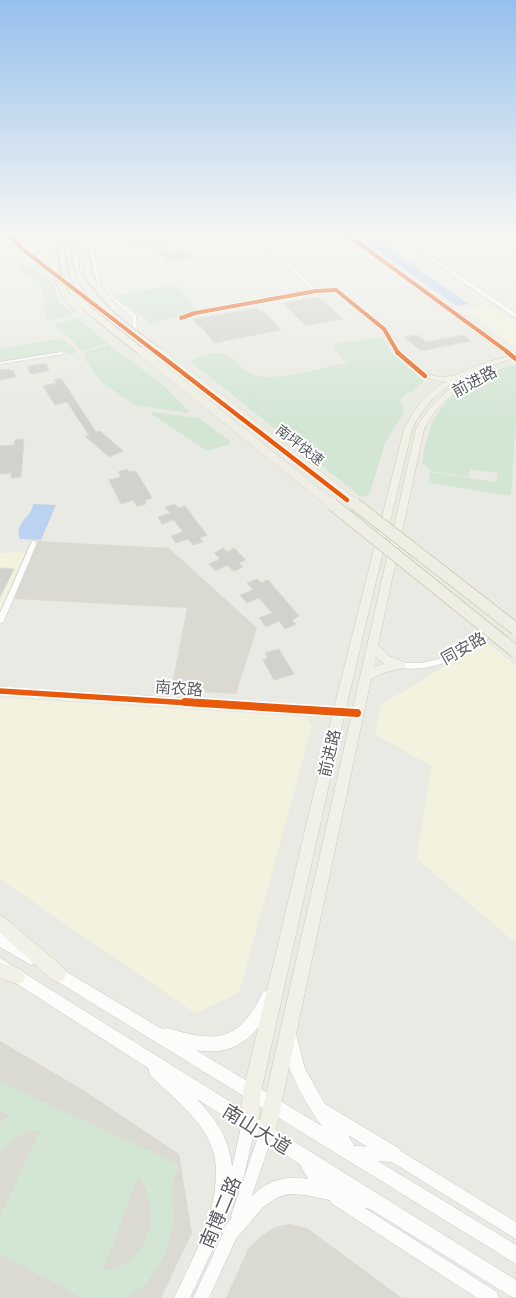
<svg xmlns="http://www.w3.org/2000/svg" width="516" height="1298" font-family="Rubik,'Noto Sans SC',sans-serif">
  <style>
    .commercial { fill: #f3f2de }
    .education { fill: #dadad3 }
    .green { fill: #d3e6d4; fill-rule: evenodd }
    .water { fill: #bbd2f1 }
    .building { fill: #d1d1ce; stroke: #d9d8d4 }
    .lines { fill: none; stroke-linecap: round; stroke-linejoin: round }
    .minor-casing { stroke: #c7c7c5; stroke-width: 1 }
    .tertiary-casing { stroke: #c7c7c5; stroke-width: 1 }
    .secondary-casing { stroke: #c7c7c6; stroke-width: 1 }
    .primary-casing { stroke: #d0cdb4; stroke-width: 1 }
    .trunk-casing { stroke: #beb995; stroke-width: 2 }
    .minor { fill: #fcfcfb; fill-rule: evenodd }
    .tertiary { fill: #fcfcfb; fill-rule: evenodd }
    .secondary { fill: #fcfcfb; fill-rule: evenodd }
    .primary { fill: #f1f1e7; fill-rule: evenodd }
    .trunk { fill: #efeee4; fill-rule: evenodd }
    .trunk-bridge-far2-casing { stroke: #beb995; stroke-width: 8; stroke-linecap: butt }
    .trunk-bridge-far1-casing { stroke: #beb995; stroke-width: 9; stroke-linecap: butt }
    .trunk-bridge-casing { stroke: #beb995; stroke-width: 13; stroke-linecap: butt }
    .trunk-bridge-far2 { stroke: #efeee4; stroke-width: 7 }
    .trunk-bridge-far1 { stroke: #efeee4; stroke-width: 9 }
    .trunk-bridge { stroke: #efeee4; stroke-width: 12 }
    .cycleway-far3-casing { stroke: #fff; stroke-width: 5.5 }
    .cycleway-far2-casing { stroke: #fff; stroke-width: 7 }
    .cycleway-far1-casing { stroke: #fff; stroke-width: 9 }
    .cycleway-casing { stroke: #fff; stroke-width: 11 }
    .cycleway-far3 { stroke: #e8590c; stroke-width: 4 }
    .cycleway-far2 { stroke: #e8590c; stroke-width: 4.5 }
    .cycleway-far1 { stroke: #e8590c; stroke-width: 5.5 }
    .cycleway { stroke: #e8590c; stroke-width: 8 }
    .labels { text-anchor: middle; stroke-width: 4; stroke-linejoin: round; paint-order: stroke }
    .far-street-label { font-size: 14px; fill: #5b5d62; stroke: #fff }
    .street-label { font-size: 16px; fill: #5b5d62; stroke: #fff }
    .near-street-label { font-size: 19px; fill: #5b5d62; stroke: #fff }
  </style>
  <rect width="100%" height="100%" fill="#eaeae4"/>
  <g class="commercial">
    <path d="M425 236H437L466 255 438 259 409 241Z"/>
    <path d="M489 304 516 323V345L513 346 463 309Z"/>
    <path d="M26 552 0 611V553Z"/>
    <path d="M485 641 516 666V943L417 859 431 766 375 734 381 705Z"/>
    <path d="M0 698 307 717 312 726 239 993 195 1013 0 879Z"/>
  </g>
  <g class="education">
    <path d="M38 541 169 548 257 628 236 694 171 690 187 608 14 599Z"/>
    <path d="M0 1041 85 1091 179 1154 192 1233 161 1298H0Z"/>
    <path d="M290 1224 307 1228 402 1298H226L248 1249 261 1236 275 1227Z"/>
  </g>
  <g class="green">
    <path d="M17 263C25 263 48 278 53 285 56 290 55 296 58 300 62 307 72 308 73 316L48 321C36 296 56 289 22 272Z"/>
    <path d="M177 285 197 310 152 325 115 295Z"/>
    <path d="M77 318 107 343 81 352 72 340 54 326 56 324Z"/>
    <path d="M379 337 383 338 390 350 408 368 424 381 411 393H408L400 400 404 411 385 444 369 495 361 497 191 362C195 357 199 357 204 355 236 347 232 367 255 375 276 382 324 367 347 363L333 347 335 344Z"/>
    <path d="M58 339 65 340 77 352 70 355 62 351 0 362V348Z"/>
    <path d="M108 344 161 383 189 411 187 413 135 405 103 383 92 371V368L86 361 84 353Z"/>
    <path d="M516 365V422L511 496 428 483 430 472 497 482V473L470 469 468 477 431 471 422 463C424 452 426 440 430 429 443 393 480 372 516 365Z"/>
    <path d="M152 412 199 418 229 440V444L207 451 150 413Z"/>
    <path d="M0 1082 180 1165C177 1173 171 1183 171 1191 172 1200 174 1209 173 1218 171 1249 154 1287 122 1298H83L0 1254V1216L40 1131C23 1130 10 1140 0 1153V1123L10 1115 0 1110ZM138 1177C165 1208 148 1269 103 1270Z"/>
  </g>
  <g class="water">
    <path d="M357 236H373L468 304 457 306Z"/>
    <path d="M33 504 56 505 41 540 20 539C13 522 32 518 33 504Z"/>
  </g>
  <g class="building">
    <path d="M129 236H154L165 251 183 249 191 258 166 262 153 246 136 248Z"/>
    <path d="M319 297 343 319 306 326 283 303Z"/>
    <path d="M257 308 260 312 263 311 281 330 214 343 201 326H198L193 319Z"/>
    <path d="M417 335 426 342 463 335 471 341 421 351 404 337Z"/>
    <path d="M42 364H46L49 371 30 374 28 366Z"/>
    <path d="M9 369 10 371 13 370 16 377 0 380V370Z"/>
    <path d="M61 378 96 432 100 431 123 451 109 457 85 436 89 435 67 402 55 405 43 386 56 383 54 380Z"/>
    <path d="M24 439 21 477 11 478 12 473 0 474V446L14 445 15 440Z"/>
    <path d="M127 469 129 472 136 471 152 498 145 500 146 504 137 506 133 500 121 504 109 480 121 477 118 472Z"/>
    <path d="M175 504 178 508 185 506 207 535 200 538 203 542 193 545 188 539 176 543 171 536 183 532 174 520 162 524 158 517 170 513 165 507Z"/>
    <path d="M223 548 227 552 234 548 246 560 239 563 243 567 234 571 227 565 216 571 209 564 220 559 214 553Z"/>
    <path d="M0 568 14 569 0 597Z"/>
    <path d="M257 579 261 583 268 580 299 616 292 620 296 624 285 629 279 621 266 627 259 618 272 613 259 598 247 603 240 595 253 590 247 583Z"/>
    <path d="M279 649 294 674 274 680 263 660 268 658 265 653Z"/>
  </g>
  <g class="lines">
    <defs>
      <g id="minor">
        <path d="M9 236H13L22 247 112 316V318H108L20 249Z"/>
        <path d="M86 236H90L102 288 136 315 138 338 134 337 132 316 98 288Z"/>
        <path d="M255 236H259L317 290 337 289 386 328 399 352 414 366 427 375V377H423L410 368 395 354 382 330 335 291 316 292 196 314 179 319V317L195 312 313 290Z"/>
        <path d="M347 236H352L515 356V358H511Z"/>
        <path d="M61 352 63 353V354L0 364V362Z"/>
        <path d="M32 541H34L37 543 4 621 0 624V613Z"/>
        <path d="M494 628 497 629 498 631 497 633C464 653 440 673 400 668L397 667 396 665 397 663 400 662C429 666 446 658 470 642 478 637 486 632 494 628Z"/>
      </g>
      <g id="tertiary">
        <path d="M0 687 357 709 360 710 362 713 360 716 357 717 0 695Z"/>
        <path d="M249 1116 254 1118 256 1123 244 1176 233 1205 228 1207 223 1205 221 1200 230 1176 242 1123 244 1118Z"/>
        <path d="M266 1127 271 1129 273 1134 245 1216 243 1221 238 1223 233 1221 231 1216 259 1134 261 1129Z"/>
        <path d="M356 1146 394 1148 399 1150 516 1222V1239L392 1162 356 1160 351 1158 349 1153 351 1148Z"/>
        <path d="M307 1157C316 1161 329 1181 333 1190L332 1192 336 1191 341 1193 497 1292 499 1298H477L331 1203 329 1198V1196L326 1197C317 1194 304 1173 300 1164L302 1159Z"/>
        <path d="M218 1213 223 1216 226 1221 190 1298H174L213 1216Z"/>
        <path d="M232 1222 237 1225 240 1230 209 1298H193L227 1225Z"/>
      </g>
      <g id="secondary">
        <path d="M395 236H421L405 239 516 313V318Z"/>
        <path d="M0 932 36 953 38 958 36 963 31 965 0 947Z"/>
        <path d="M0 958 516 1280V1298L510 1296 370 1209 306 1195 288 1194 278 1197 263 1207 237 1238 231 1241 225 1238 222 1232 225 1226C242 1206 260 1180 289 1178 303 1177 318 1181 331 1184L197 1099C206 1109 215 1119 221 1130 237 1160 236 1200 223 1230L217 1233 211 1230C206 1218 214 1202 215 1189 216 1176 217 1163 213 1151 204 1120 172 1097 150 1075L148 1068 0 973Z"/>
        <path d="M55 965 162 1029 167 1028C217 1043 239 1042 263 992L268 990 273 992 275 997C261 1032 238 1058 196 1050L322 1126C308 1107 276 1056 286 1033L291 1031 296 1033 305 1069 325 1104 400 1149 402 1155 400 1161 394 1163 348 1135 355 1147 516 1245V1264L50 977 48 972 50 967Z"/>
      </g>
      <g id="primary">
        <path d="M516 354V358C471 371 434 384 412 429L345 712 261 1092 258 1123 255 1129 249 1132 243 1129 240 1123 243 1092 333 712 404 429C414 409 426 393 446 381H440L421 376 425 374 440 377 454 376 481 364Z"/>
        <path d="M489 367 496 369C489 374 479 377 471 382 451 393 435 408 424 429L378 645 389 656 404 662 406 665 404 668 383 673 371 679 275 1134 272 1140 266 1143 260 1140 257 1134 416 429C433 398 458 381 489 367ZM376 657 384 664 374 667Z"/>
        <path d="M0 915 5 918 64 968 66 974 64 980 58 982 52 980 0 933Z"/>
        <path d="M0 962 23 970 25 976 23 982 17 984 0 978Z"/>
      </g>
      <g id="trunk">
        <path d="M57 236H63L68 275 65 277 62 275Z"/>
        <path d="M69 236H75L80 274 75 273Z"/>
      </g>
    </defs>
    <use href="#minor" class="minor-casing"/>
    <use href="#tertiary" class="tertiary-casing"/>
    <use href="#secondary" class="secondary-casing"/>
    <use href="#primary" class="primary-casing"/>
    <use href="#trunk" class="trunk-casing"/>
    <use href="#minor" class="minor"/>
    <use href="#tertiary" class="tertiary"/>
    <use href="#secondary" class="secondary"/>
    <use href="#primary" class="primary"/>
    <use href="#trunk" class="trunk"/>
    <defs>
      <g id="trunk-bridge-far2">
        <path d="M51 236C54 266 56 289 79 310"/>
        <path d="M83 236 88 272 91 280 114 307"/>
        <path d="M78 273C98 311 128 328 161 353"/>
        <path d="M65 275 74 294 89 310 143 353"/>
      </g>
      <g id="trunk-bridge-far1">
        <path d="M142 352 333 505"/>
        <path d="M159 352 357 505"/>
      </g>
      <g id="trunk-bridge">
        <path d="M332 504 516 652"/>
        <path d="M355 504 516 629"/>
      </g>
    </defs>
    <use href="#trunk-bridge-far2" class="trunk-bridge-far2-casing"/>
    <use href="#trunk-bridge-far1" class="trunk-bridge-far1-casing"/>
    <use href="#trunk-bridge" class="trunk-bridge-casing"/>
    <use href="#trunk-bridge-far2" class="trunk-bridge-far2"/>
    <use href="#trunk-bridge-far1" class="trunk-bridge-far1"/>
    <use href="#trunk-bridge" class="trunk-bridge"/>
    <defs>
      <g id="cycleway-far3">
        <path d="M11 236 21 248 157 353"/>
        <path d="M349 236 509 353"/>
        <path d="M181 318 195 313 316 291 336 290 384 329 398 353"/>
      </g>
      <g id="cycleway-far2">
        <path d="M156 352 347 500"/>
        <path d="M397 352 425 376"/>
        <path d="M507 352 516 359"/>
      </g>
      <path id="cycleway-far1" d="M0 691 205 704"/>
      <path id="cycleway" d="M185 702 357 713"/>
    </defs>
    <use href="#cycleway-far3" class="cycleway-far3-casing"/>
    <use href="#cycleway-far2" class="cycleway-far2-casing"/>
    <use href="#cycleway-far1" class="cycleway-far1-casing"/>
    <use href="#cycleway" class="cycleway-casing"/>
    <use href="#cycleway-far3" class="cycleway-far3"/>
    <use href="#cycleway-far2" class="cycleway-far2"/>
    <use href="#cycleway-far1" class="cycleway-far1"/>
    <use href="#cycleway" class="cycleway"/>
  </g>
  <linearGradient id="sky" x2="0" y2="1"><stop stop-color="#96c0ec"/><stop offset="0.56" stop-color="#f6f6f3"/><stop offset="1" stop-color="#f6f6f3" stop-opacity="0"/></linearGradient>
  <rect width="516" height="418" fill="url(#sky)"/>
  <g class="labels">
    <g class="far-street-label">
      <text transform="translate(300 445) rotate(38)" y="5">南坪快速</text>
    </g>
    <g class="street-label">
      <text transform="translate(474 381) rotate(-28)" y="6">前进路</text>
      <text transform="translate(463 648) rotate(-29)" y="6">同安路</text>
      <text transform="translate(179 688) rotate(4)" y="6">南农路</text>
      <text transform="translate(329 753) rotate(-77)" y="6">前进路</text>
    </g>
    <g class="near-street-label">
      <text transform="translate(257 1129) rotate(32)" y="7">南山大道</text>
      <text transform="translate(220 1212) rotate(-67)" y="7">南博二路</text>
    </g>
  </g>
</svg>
